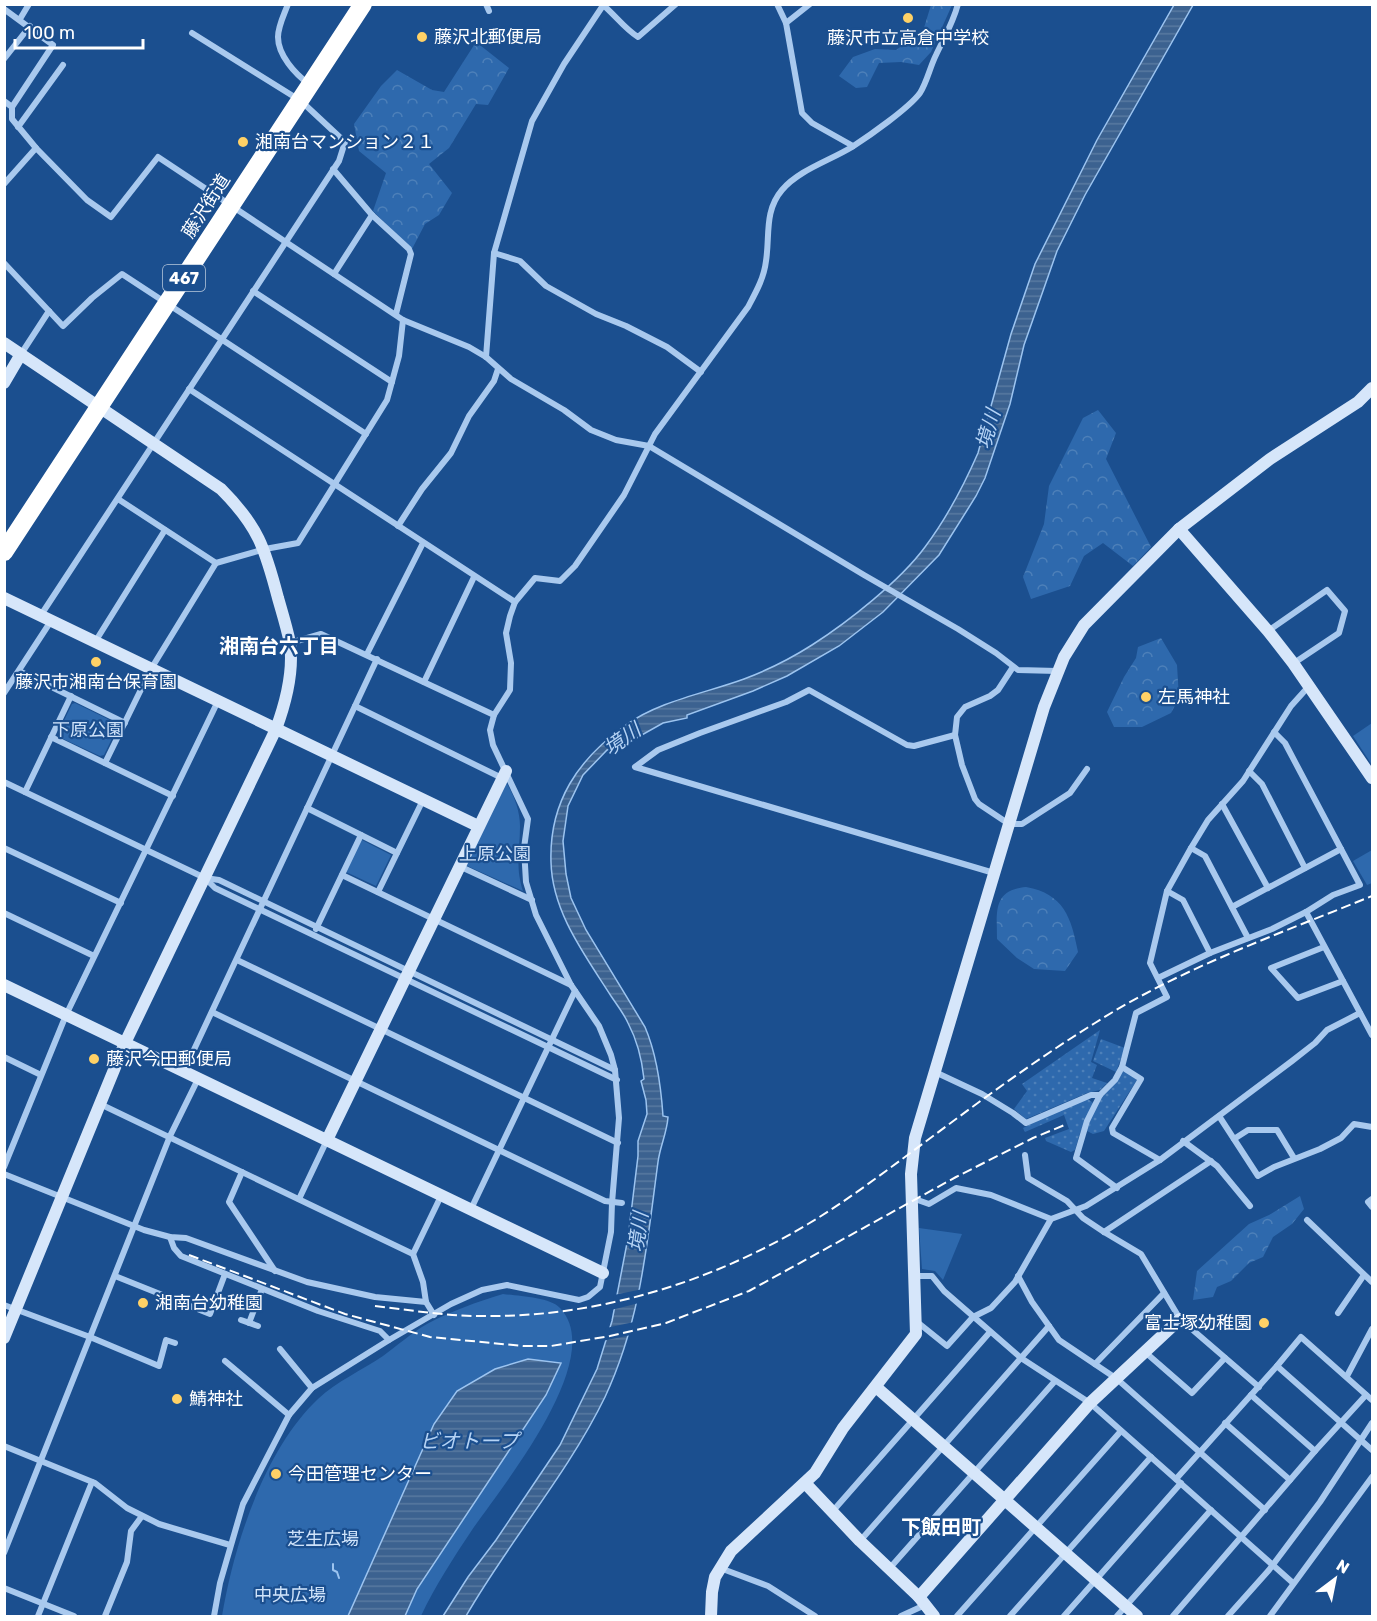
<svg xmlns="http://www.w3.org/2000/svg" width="1377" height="1621" font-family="Rubik,'Noto Sans JP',sans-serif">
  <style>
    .grass { fill: url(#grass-dots) }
    .forest { fill: url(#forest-crowns) }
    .park { fill: #2e69ad }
    .water { fill: url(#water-rules); stroke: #9cc4f0; stroke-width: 1.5 }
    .pier { fill: #1b4f8f }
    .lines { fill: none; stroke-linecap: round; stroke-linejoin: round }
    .stream { stroke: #9cc4f0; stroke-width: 2 }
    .street { stroke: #a9c9ee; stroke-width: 6 }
    .secondary { stroke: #d6e6fa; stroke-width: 12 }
    .highway { stroke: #fff; stroke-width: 18 }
    .rail { stroke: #fff; stroke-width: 2; stroke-dasharray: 10 4.5; stroke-linecap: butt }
    .poi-dot { fill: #ffd166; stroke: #1b4f8f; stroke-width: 2 }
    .labels { text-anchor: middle; stroke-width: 4.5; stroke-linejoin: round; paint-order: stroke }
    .shield { fill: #1b4f8f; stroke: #bbcadd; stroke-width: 1.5 }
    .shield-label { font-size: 16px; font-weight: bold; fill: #fff }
    .poi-label { font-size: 18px; fill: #fff; stroke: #1b4f8f; text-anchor: start }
    .street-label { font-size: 18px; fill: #fff; stroke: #1b4f8f }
    .park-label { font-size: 18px; fill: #cfe3fa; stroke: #1b4f8f }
    .water-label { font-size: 20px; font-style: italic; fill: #b5d3f5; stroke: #1b4f8f }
    .neighbourhood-label { font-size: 20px; font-weight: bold; fill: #fff; stroke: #1b4f8f }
  </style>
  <defs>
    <pattern id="grass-dots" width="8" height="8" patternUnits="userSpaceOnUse" patternTransform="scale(1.5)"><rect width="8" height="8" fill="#2e69ad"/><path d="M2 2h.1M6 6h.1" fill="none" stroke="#4d80b9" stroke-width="1.8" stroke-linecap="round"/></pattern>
    <pattern id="forest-crowns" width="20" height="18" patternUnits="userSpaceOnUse" patternTransform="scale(1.5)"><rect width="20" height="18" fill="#2e69ad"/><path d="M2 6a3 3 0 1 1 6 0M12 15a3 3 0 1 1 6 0" fill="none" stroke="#4d80b9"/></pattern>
    <pattern id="water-rules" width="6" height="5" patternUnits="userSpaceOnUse" patternTransform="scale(1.5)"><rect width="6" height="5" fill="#3c6290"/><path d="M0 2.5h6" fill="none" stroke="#597aa1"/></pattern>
  </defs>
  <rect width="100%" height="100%" fill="#1b4f8f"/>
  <g class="grass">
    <path d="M1100 1030 1091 1062 1097 1065 1092 1078 1107 1083 1100 1090 1087 1093 1026 1119 1014 1109 1027 1091 1022 1084Z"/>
    <path d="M1101 1039 1125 1048 1116 1072 1093 1061Z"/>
    <path d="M1125 1071 1137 1080 1104 1131 1093 1134 1087 1131C1092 1108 1107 1089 1122 1072Z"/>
    <path d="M1088 1099 1093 1103 1080 1133 1075 1150 1071 1152 1046 1141 1045 1138 1069 1129 1064 1115 1025 1132 1023 1128 1060 1109Z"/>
  </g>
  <g class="forest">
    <path d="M931 5H952L931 52 919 65 901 62 879 63 867 87 856 88 839 76 853 57 875 49 896 50 923 31Z"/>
    <path d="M476 42 509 68 488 105 476 104 449 148 429 164 452 193 439 215 425 224 412 249 373 211 386 173 359 151 354 124 381 86 397 70 432 90 444 92Z"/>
    <path d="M1098 410 1116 433 1106 459 1151 547 1133 566 1103 543 1084 556 1070 586 1031 599 1023 577 1044 524 1049 486 1083 418Z"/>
    <path d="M1161 638 1177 665 1179 698 1171 713 1142 727H1114L1107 712 1124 677 1136 658 1138 647Z"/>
    <path d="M1026 887C1064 894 1071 917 1078 952L1065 971 1034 969 1017 958 997 939C997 913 992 890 1026 887Z"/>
    <path d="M1300 1196 1304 1209 1292 1224 1273 1237 1263 1257 1249 1263 1231 1281 1217 1287 1213 1297 1193 1300 1197 1271 1249 1224 1269 1215Z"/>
  </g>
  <g class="park">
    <path d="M75 703 116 723 118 726 104 755 100 756 59 737 58 733 72 704Z"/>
    <path d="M1372 723V765L1353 736Z"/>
    <path d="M506 782C514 795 520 811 520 826 520 850 515 867 523 891L465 865Z"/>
    <path d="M360 839 391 855 376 886 344 871Z"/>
    <path d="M1372 850V883L1367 885 1353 861Z"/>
    <path d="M919 1228 962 1234 943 1280 935 1271 922 1269Z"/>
    <path d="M503 1294C518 1296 550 1297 560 1308 608 1358 502 1486 472 1530 454 1557 435 1586 421 1616H222C234 1545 264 1450 318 1399 336 1382 362 1370 383 1356 397 1346 411 1333 427 1324 451 1311 477 1302 503 1294Z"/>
  </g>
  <g class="water">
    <path d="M1174 5H1193L1085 195 1057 251 1024 345 1010 404 985 478 976 496 939 555 883 612 839 646 787 676 753 691 687 715V718L663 723 617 749 607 750 583 775 568 806 563 841 566 874 571 898 586 930 645 1027C657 1055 661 1086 663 1116L668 1117C667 1133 660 1146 658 1162 647 1243 641 1320 605 1397 567 1475 509 1541 466 1616H443L468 1577 496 1540 560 1445 597 1369 612 1321 628 1238 638 1156V1141L647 1114 646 1100 641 1081 644 1079C642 1060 637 1040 628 1023 624 1014 617 1005 611 996 585 955 552 912 551 862 549 802 578 759 626 725 659 701 706 693 744 679 768 670 790 659 812 645 848 622 900 581 925 547 946 519 964 485 978 453L1011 334 1035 264 1097 140Z"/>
    <path d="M528 1359 561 1363 546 1395 417 1589 405 1616H348L434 1424 457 1391 495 1369Z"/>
  </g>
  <g class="pier">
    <path d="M643 1289 639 1303 611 1310 614 1295Z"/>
    <path d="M634 1322 631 1335 602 1341 606 1328Z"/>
  </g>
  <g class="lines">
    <path class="stream" d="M333 1564V1570L337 1572 339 1578"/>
    <g class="street">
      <path d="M288 4C284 15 278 26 278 37 278 55 295 74 309 84"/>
      <path d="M486 4 489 11"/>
      <path d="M777 4 786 23 802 113 812 123 853 146"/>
      <path d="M603 5C615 15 625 29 638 37L676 4"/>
      <path d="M4 9 53 45 12 107 4 101"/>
      <path d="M20 19 29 4"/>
      <path d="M786 23 810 4"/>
      <path d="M4 59 30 26"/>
      <path d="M12 107V119L36 148 87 200 111 217 158 157 403 320 469 347 486 357 511 379 564 410 591 430 616 440 649 446 864 575 958 629 996 653 1018 670 1057 671"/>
      <path d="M18 127 63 65"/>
      <path d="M333 169 372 215 409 249 411 254 396 314"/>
      <path d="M4 184 36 148"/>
      <path d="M494 253 520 261 546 286 596 314 626 326 667 347 701 372"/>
      <path d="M4 263 63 326 92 298 122 274 366 434"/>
      <path d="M334 274 372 215"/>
      <path d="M253 291 392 382"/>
      <path d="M21 354 49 311"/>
      <path d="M486 357 494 253 532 121 564 64 604 4"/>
      <path d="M189 389 515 602"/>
      <path d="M118 499 216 563"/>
      <path d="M398 526 422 489 451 453 469 416 494 381 498 369"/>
      <path d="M41 615 339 161 345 142 301 101 192 33"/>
      <path d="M1268 631 1327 590 1345 611 1339 633 1294 663"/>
      <path d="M95 642 165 530"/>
      <path d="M290 643 321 634 494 715"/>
      <path d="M367 654 423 543"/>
      <path d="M1013 667 998 690 990 696 965 707 957 717 955 735 962 765 975 799 979 804 1009 824H1022L1070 793 1087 769"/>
      <path d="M19 671 125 723"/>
      <path d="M424 682 474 577"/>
      <path d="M4 693 51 621"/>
      <path d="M355 706 502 778"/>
      <path d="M955 735 914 746 907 745 809 690 786 702 700 733 658 750 635 767 994 873"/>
      <path d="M51 737 173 796"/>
      <path d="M105 763 151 669 216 563 265 549 298 543 387 400 399 356 403 320"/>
      <path d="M1249 771 1262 784 1305 868"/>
      <path d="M4 782 205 878 219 880 615 1070"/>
      <path d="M25 792 71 696"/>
      <path d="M1222 804 1268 888"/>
      <path d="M307 808 397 853"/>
      <path d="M4 848 121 903"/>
      <path d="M1191 848 1205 856 1248 938"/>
      <path d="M459 866 532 900"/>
      <path d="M342 875 571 985"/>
      <path d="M205 878 215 888 617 1080"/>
      <path d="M1167 891 1183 900 1210 953"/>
      <path d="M378 892 423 800"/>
      <path d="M1232 907 1341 849"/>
      <path d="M1306 912 1372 1035"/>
      <path d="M4 913 94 956"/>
      <path d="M316 929 361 835"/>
      <path d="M1324 947 1271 968 1298 998 1343 981"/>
      <path d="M237 960 618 1143"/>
      <path d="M1158 978 1210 953 1272 929 1306 912 1333 895 1360 885 1285 743 1274 732"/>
      <path d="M212 1012 605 1201 622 1203"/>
      <path d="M4 1057 41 1075"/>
      <path d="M1122 1067 1141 1079 1112 1128 1113 1133 1160 1160"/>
      <path d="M184 1071 377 659"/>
      <path d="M935 1072 982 1094 1013 1113 1026 1123 1091 1095H1100"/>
      <path d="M100 1104 413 1254 423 1282 426 1302 434 1315"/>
      <path d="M1219 1116 1258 1176 1274 1167 1320 1149 1341 1138 1354 1124 1372 1127"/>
      <path d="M1234 1139 1248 1130H1277L1294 1158"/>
      <path d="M1183 1141 1217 1166 1250 1206"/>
      <path d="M1025 1155 1028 1178 1067 1201 1083 1218 1104 1232 1141 1254 1180 1319 1259 1387"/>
      <path d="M4 1167 66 1015 218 701"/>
      <path d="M242 1172 229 1202 275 1271"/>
      <path d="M4 1174 144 1230 170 1237 186 1238 307 1282 375 1297 426 1302"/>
      <path d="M1117 1188 1076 1158 1087 1121 1100 1095 1115 1080 1122 1067 1136 1013 1167 997 1150 963 1167 891 1191 848 1208 820 1243 781 1291 706 1309 686"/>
      <path d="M912 1198 929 1204 956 1188 991 1195 1051 1219"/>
      <path d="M299 1199 327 1140"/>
      <path d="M1372 1199 1368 1202 1372 1207"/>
      <path d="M471 1209 575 991"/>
      <path d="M1307 1220 1372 1282"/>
      <path d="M1104 1232 1211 1161"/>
      <path d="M170 1237 174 1248 181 1256 318 1311 380 1331 389 1340"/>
      <path d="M413 1254 441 1196"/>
      <path d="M115 1276 210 1314 225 1274"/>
      <path d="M915 1276H932L944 1291 1021 1358 1090 1403 1293 1583"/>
      <path d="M1018 1276 1032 1302 1059 1340 1117 1379 1265 1510"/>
      <path d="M4 1305 90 1337 159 1366 166 1340 175 1343"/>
      <path d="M1338 1313 1364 1275"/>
      <path d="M241 1320 258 1326"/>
      <path d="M916 1321 947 1346 973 1317 991 1308 1015 1282 1051 1219 1086 1206 1160 1160 1292 1061 1315 1043 1327 1030 1360 1013"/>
      <path d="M249 1323 262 1289"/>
      <path d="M280 1349 312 1388"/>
      <path d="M1145 1352 1192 1393 1225 1358"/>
      <path d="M225 1361 289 1415"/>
      <path d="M1095 1364 1164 1293"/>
      <path d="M1277 1366 1301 1337 1372 1400"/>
      <path d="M1347 1376 1372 1329"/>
      <path d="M1251 1395 1315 1451"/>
      <path d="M1225 1423 1290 1480"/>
      <path d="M4 1446 95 1483 127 1508 159 1524 230 1545"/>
      <path d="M1176 1479 1277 1366 1372 1450"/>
      <path d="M832 1512 990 1332"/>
      <path d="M860 1541 1049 1326"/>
      <path d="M4 1553 170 1136 198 1079"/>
      <path d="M720 1568 768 1586 815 1616"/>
      <path d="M889 1569 1055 1381"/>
      <path d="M4 1588 74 1616"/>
      <path d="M38 1616 92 1482"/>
      <path d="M105 1616 127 1562 131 1531 142 1516"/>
      <path d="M214 1616 220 1583 243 1504 289 1415 312 1388 389 1340 451 1304 482 1290 507 1285 579 1300 588 1297 600 1287 611 1232 612 1203 619 1118 615 1070 611 1055 599 1026 571 985 536 915 526 882 524 848 528 819 493 745 490 730 494 715 510 690 511 663 506 633 510 616 515 602 535 578 560 581 575 566 624 495 655 434 748 307C756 292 764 278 766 261 770 236 764 211 782 190 799 170 829 161 852 147 869 136 909 108 920 93 927 82 930 67 936 55 944 38 953 23 958 4"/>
      <path d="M901 1616 925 1605"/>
      <path d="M957 1616 1121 1431"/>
      <path d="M1010 1616 1151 1457"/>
      <path d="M1064 1616 1181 1483"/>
      <path d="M1117 1616 1211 1510"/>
      <path d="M1173 1616 1315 1451 1366 1395"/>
      <path d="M1228 1616 1269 1570 1320 1502 1372 1423"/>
      <path d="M1270 1616 1372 1477"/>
    </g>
    <g class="secondary">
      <path d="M4 343 221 489C258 526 265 548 278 598 282 612 287 628 290 643 294 672 286 702 276 729L125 1043 4 1338"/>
      <path d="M4 383 21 354"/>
      <path d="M1179 529 1268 631 1293 663 1372 778"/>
      <path d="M4 598 478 826"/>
      <path d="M4 985 603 1273"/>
      <path d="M327 1140 506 771"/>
      <path d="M876 1387 1137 1616"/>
      <path d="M805 1483 860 1541 919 1597 934 1616"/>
      <path d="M919 1597 1090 1403 1180 1319"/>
      <path d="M711 1616 712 1592 715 1577 731 1551 815 1473 843 1428 916 1334 911 1174 915 1138 1044 707 1064 657 1084 625 1179 529 1270 459 1358 402 1372 388"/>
    </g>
    <path class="highway" d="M4 552 363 4"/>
    <g class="rail">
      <path d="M189 1255 345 1314 430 1337 523 1346H551L610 1336 666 1323 749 1291 956 1177 1033 1138 1067 1124"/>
      <path d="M375 1306C410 1310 445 1316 480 1316 595 1318 710 1283 808 1224 845 1202 879 1176 913 1151 972 1107 1032 1062 1095 1023 1181 968 1279 934 1372 896"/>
    </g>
  </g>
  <g class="poi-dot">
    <circle cx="908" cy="18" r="6"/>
    <circle cx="422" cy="37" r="6"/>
    <circle cx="243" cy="142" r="6"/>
    <circle cx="96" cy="662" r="6"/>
    <circle cx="1146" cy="697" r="6"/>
    <circle cx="94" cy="1059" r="6"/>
    <circle cx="143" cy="1303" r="6"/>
    <circle cx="1264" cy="1323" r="6"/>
    <circle cx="177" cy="1399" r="6"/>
    <circle cx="276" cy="1474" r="6"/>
  </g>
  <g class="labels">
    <rect class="shield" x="163" y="265" width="42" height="26" rx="4.5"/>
    <g class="shield-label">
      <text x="184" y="284">467</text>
    </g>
    <g class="poi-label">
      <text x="434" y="43">藤沢北郵便局</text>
      <text x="908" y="44" text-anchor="middle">藤沢市立高倉中学校</text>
      <text x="255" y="148">湘南台マンション２１</text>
      <text x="96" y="688" text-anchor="middle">藤沢市湘南台保育園</text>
      <text x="1158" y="703">左馬神社</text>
      <text x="106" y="1065">藤沢今田郵便局</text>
      <text x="155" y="1309">湘南台幼稚園</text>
      <text x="1252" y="1329" text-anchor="end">富士塚幼稚園</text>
      <text x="189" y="1405">鯖神社</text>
      <text x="288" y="1480">今田管理センター</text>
    </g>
    <g class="street-label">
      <text transform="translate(206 206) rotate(-57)" y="6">藤沢街道</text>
    </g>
    <g class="park-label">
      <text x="88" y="736">下原公園</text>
      <text x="495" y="860">上原公園</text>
      <text x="323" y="1545">芝生広場</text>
      <text x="290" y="1601">中央広場</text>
    </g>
    <g class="water-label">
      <text transform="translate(988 429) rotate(-74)" y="7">境川</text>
      <text transform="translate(622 739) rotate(-35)" y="7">境川</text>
      <text transform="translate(638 1232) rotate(-82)" y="7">境川</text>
      <text x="469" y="1448">ビオトープ</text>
    </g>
    <g class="neighbourhood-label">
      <text x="279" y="653">湘南台六丁目</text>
      <text x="941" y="1534">下飯田町</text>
    </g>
  </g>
  <rect width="1377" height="1621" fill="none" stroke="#ffffff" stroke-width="12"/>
  <g transform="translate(1335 1579) rotate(32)" stroke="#1b4f8f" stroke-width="4.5" paint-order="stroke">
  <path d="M0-4.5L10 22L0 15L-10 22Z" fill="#ffffff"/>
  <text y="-9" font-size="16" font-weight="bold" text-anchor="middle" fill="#ffffff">N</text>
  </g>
  <path d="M15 39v9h128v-9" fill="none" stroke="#ffffff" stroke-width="3"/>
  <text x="24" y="39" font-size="18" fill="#ffffff" stroke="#1b4f8f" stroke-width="4.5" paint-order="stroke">100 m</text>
</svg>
